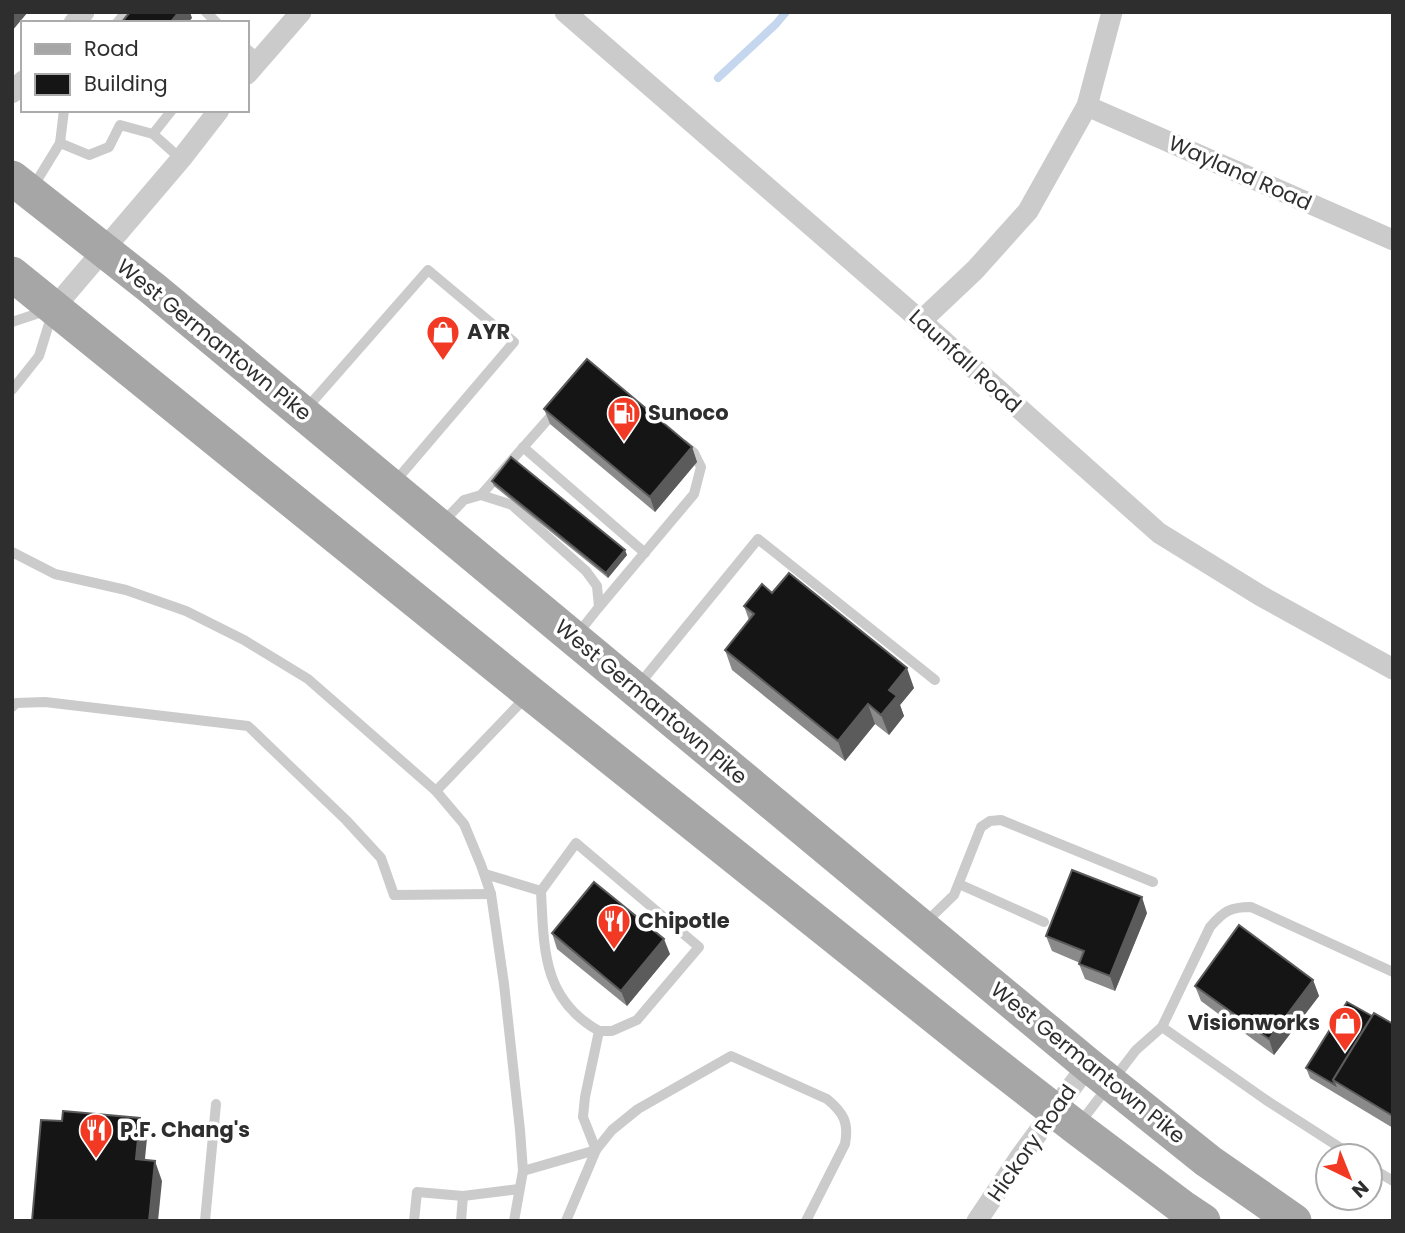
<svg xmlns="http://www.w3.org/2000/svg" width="1405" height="1233" font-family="Poppins,sans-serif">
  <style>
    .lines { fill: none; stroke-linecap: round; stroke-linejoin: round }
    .stream { stroke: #c5d7ee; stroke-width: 8 }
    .lane { stroke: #cbcbcb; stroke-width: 10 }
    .street { stroke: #cbcbcb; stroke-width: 21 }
    .primary { stroke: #a6a6a6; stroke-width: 35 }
    .wall { fill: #8a8a8a }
    .shaded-wall { fill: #5b5b5b }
    .building { fill: #151515; stroke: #5b5b5b; stroke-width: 2 }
    .labels { text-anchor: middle; stroke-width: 7; stroke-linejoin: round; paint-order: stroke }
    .street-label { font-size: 21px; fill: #2e2e2e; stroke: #fff }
    .poi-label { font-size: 21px; font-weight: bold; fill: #2e2e2e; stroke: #fff; text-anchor: start }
  </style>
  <rect width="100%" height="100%" fill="#fff"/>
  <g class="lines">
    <path class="stream" d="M718 78 776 24 786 12"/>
    <g class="lane">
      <path d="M206 12 217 23"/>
      <path d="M117 23 126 12"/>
      <path d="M247 49 259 59"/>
      <path d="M153 134 181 159"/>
      <path d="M60 143 64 110"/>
      <path d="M33 187 60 143 89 155 109 147 120 125 153 134 172 110"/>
      <path d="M12 322 48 310"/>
      <path d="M12 390 39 356 52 314"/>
      <path d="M306 409 428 270 514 342 393 484"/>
      <path d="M523 447 645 553"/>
      <path d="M481 495 558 408"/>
      <path d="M443 522 464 500 481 495 512 505 586 571 597 586 599 607 576 636"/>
      <path d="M12 552 55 574 126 590 186 611 244 640 308 679 436 791 464 824 481 865 491 894 504 984 520 1130 523 1171 514 1221"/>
      <path d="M599 607 694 494 701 467 694 453 684 445"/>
      <path d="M637 687 758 539 935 680"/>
      <path d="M12 707 16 703 45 702 248 726 346 820 381 858 394 895 491 894"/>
      <path d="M436 791 526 697"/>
      <path d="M485 874 541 891 576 843 699 947 637 1020 612 1031H599L585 1097 583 1117 596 1150 566 1221"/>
      <path d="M959 884 1044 922"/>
      <path d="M541 891C544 948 542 999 599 1031"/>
      <path d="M924 924 954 895 981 827 990 821 1001 820 1153 882"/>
      <path d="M1162 1027 1266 1100 1353 1156"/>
      <path d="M1080 1123 1136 1050 1162 1027 1210 927C1224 911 1230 907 1251 907L1393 972"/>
      <path d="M1370 1167 1393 1181"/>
      <path d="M523 1171 596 1150 612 1130 638 1109 731 1056 827 1099C844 1113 849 1123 845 1144L806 1221"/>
      <path d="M205 1221 216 1104"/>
      <path d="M414 1221 417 1192 463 1196 519 1189"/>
      <path d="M461 1221 463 1196"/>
    </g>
    <g class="street">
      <path d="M565 12 921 321 1159 533 1261 596 1393 669"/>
      <path d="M74 23 84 12"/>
      <path d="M247 74 301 12"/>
      <path d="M12 93 23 81"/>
      <path d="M1087 106 1393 240"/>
      <path d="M54 308 181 159 219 110"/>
      <path d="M921 321 975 270 1028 211 1087 106 1112 12"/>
      <path d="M977 1221 1020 1157 1088 1065"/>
    </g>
    <g class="primary">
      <path d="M12 178 152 288 1088 1065 1208 1161 1294 1221"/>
      <path d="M12 274 530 693 978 1051 1077 1128 1182 1207 1203 1221"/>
    </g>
  </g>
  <g class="wall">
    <path d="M544 409 692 447 697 462 655 512 550 424Z"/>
    <path d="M492 481 627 555 608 578 494 486Z"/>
    <path d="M772 593 914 688 900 705 904 716 889 735 875 724 845 761 732 670 725 650 749 620 744 606Z"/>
    <path d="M1147 913 1115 991 1085 979 1079 964 1080 963 1052 951 1046 936Z"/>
    <path d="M552 933 670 954 627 1006 557 949Z"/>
    <path d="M1313 980 1319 996 1274 1055 1201 1001 1195 986Z"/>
    <path d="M1372 1016 1393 1024V1128L1310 1078 1306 1068Z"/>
  </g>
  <g class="shaded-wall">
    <path d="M12 12H28L12 31Z"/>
    <path d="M179 12H190L192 18 188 23H170Z"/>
    <path d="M692 447 697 462 655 512 650 497Z"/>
    <path d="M625 550 627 555 608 578 606 573Z"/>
    <path d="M907 668 914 688 900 705 904 716 889 735 881 715 889 690Z"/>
    <path d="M868 704 875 724 845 761 838 741Z"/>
    <path d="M1142 897 1147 913 1115 991 1110 976Z"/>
    <path d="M664 939 670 954 627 1006 621 991Z"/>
    <path d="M1313 980 1319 996 1274 1055 1269 1039Z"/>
    <path d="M140 1118 147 1138 143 1179 136 1159Z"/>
    <path d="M155 1161 162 1181 158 1221H149Z"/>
  </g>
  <g class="building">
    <path d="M130 12H179L170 23H121Z"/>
    <path d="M587 359 692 447 650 497 544 409Z"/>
    <path d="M511 457 625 550 606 573 492 481Z"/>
    <path d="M789 573 907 668 889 690 897 696 881 715 868 704 838 741 725 650 754 614 744 606 762 584 772 593Z"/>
    <path d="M1072 870 1142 897 1110 976 1079 964 1084 951 1046 936Z"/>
    <path d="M594 882 664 939 621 991 552 933Z"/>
    <path d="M1239 925 1313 980 1269 1039 1195 986Z"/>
    <path d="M1347 1002 1372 1016 1333 1080 1335 1085 1306 1068Z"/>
    <path d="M1374 1013 1393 1024V1116L1333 1080Z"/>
    <path d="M63 1111 140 1118 136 1159 155 1161 149 1221H32L41 1120 62 1121Z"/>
  </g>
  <defs>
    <symbol id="shop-pin" viewBox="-11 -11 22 30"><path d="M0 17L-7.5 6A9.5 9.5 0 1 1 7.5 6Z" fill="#f13924" stroke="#fff"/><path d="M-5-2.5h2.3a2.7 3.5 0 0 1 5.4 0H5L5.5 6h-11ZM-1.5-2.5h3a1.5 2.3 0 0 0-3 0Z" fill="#fff"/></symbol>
    <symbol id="fuel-pin" viewBox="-11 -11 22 30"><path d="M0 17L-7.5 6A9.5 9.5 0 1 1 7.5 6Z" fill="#f13924" stroke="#fff"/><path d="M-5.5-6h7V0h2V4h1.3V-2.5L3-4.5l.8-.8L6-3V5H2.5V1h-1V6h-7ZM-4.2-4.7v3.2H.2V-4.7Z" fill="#fff"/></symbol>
    <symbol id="restaurant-pin" viewBox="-11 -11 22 30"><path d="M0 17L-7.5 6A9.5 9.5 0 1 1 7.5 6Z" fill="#f13924" stroke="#fff"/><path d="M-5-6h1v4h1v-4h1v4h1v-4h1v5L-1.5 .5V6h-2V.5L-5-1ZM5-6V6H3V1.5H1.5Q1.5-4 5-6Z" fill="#fff"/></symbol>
  </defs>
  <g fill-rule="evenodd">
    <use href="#shop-pin" x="424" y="313" width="38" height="52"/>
    <use href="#fuel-pin" x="605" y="394" width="38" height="52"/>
    <use href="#restaurant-pin" x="595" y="902" width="38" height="52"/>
    <use href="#shop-pin" x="1326" y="1004" width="38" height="52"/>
    <use href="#restaurant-pin" x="77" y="1111" width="38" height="52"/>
  </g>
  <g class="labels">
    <g class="street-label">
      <text transform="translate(1240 173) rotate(24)" y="7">Wayland Road</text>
      <text transform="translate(214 340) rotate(39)" y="7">West Germantown Pike</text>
      <text transform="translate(965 361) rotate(42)" y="7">Launfall Road</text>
      <text transform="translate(651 702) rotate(40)" y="7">West Germantown Pike</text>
      <text transform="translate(1088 1063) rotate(39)" y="7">West Germantown Pike</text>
      <text transform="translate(1032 1143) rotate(-55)" y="7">Hickory Road</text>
    </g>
    <g class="poi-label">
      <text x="467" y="339">AYR</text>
      <text x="648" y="420">Sunoco</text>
      <text x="638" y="928">Chipotle</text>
      <text x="1320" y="1030" text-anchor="end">Visionworks</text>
      <text x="120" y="1137">P.F. Chang's</text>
    </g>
  </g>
  <rect width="1405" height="1233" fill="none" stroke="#2e2e2e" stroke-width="28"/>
  <rect x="21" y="21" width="228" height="91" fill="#ffffff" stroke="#ababab" stroke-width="2"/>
  <rect x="35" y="44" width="35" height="10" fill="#a6a6a6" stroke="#ababab" stroke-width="2"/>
  <text x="84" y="56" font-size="21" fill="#2e2e2e">Road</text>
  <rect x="35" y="74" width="35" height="21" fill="#151515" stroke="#ababab" stroke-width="2"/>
  <text x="84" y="91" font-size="21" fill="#2e2e2e">Building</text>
  <g transform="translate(1349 1177) rotate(137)"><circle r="33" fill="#ffffff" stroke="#ababab" stroke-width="2"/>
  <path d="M0-5L12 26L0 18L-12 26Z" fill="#f13924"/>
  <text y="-10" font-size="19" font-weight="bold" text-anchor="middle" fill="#2e2e2e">N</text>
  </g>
</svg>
